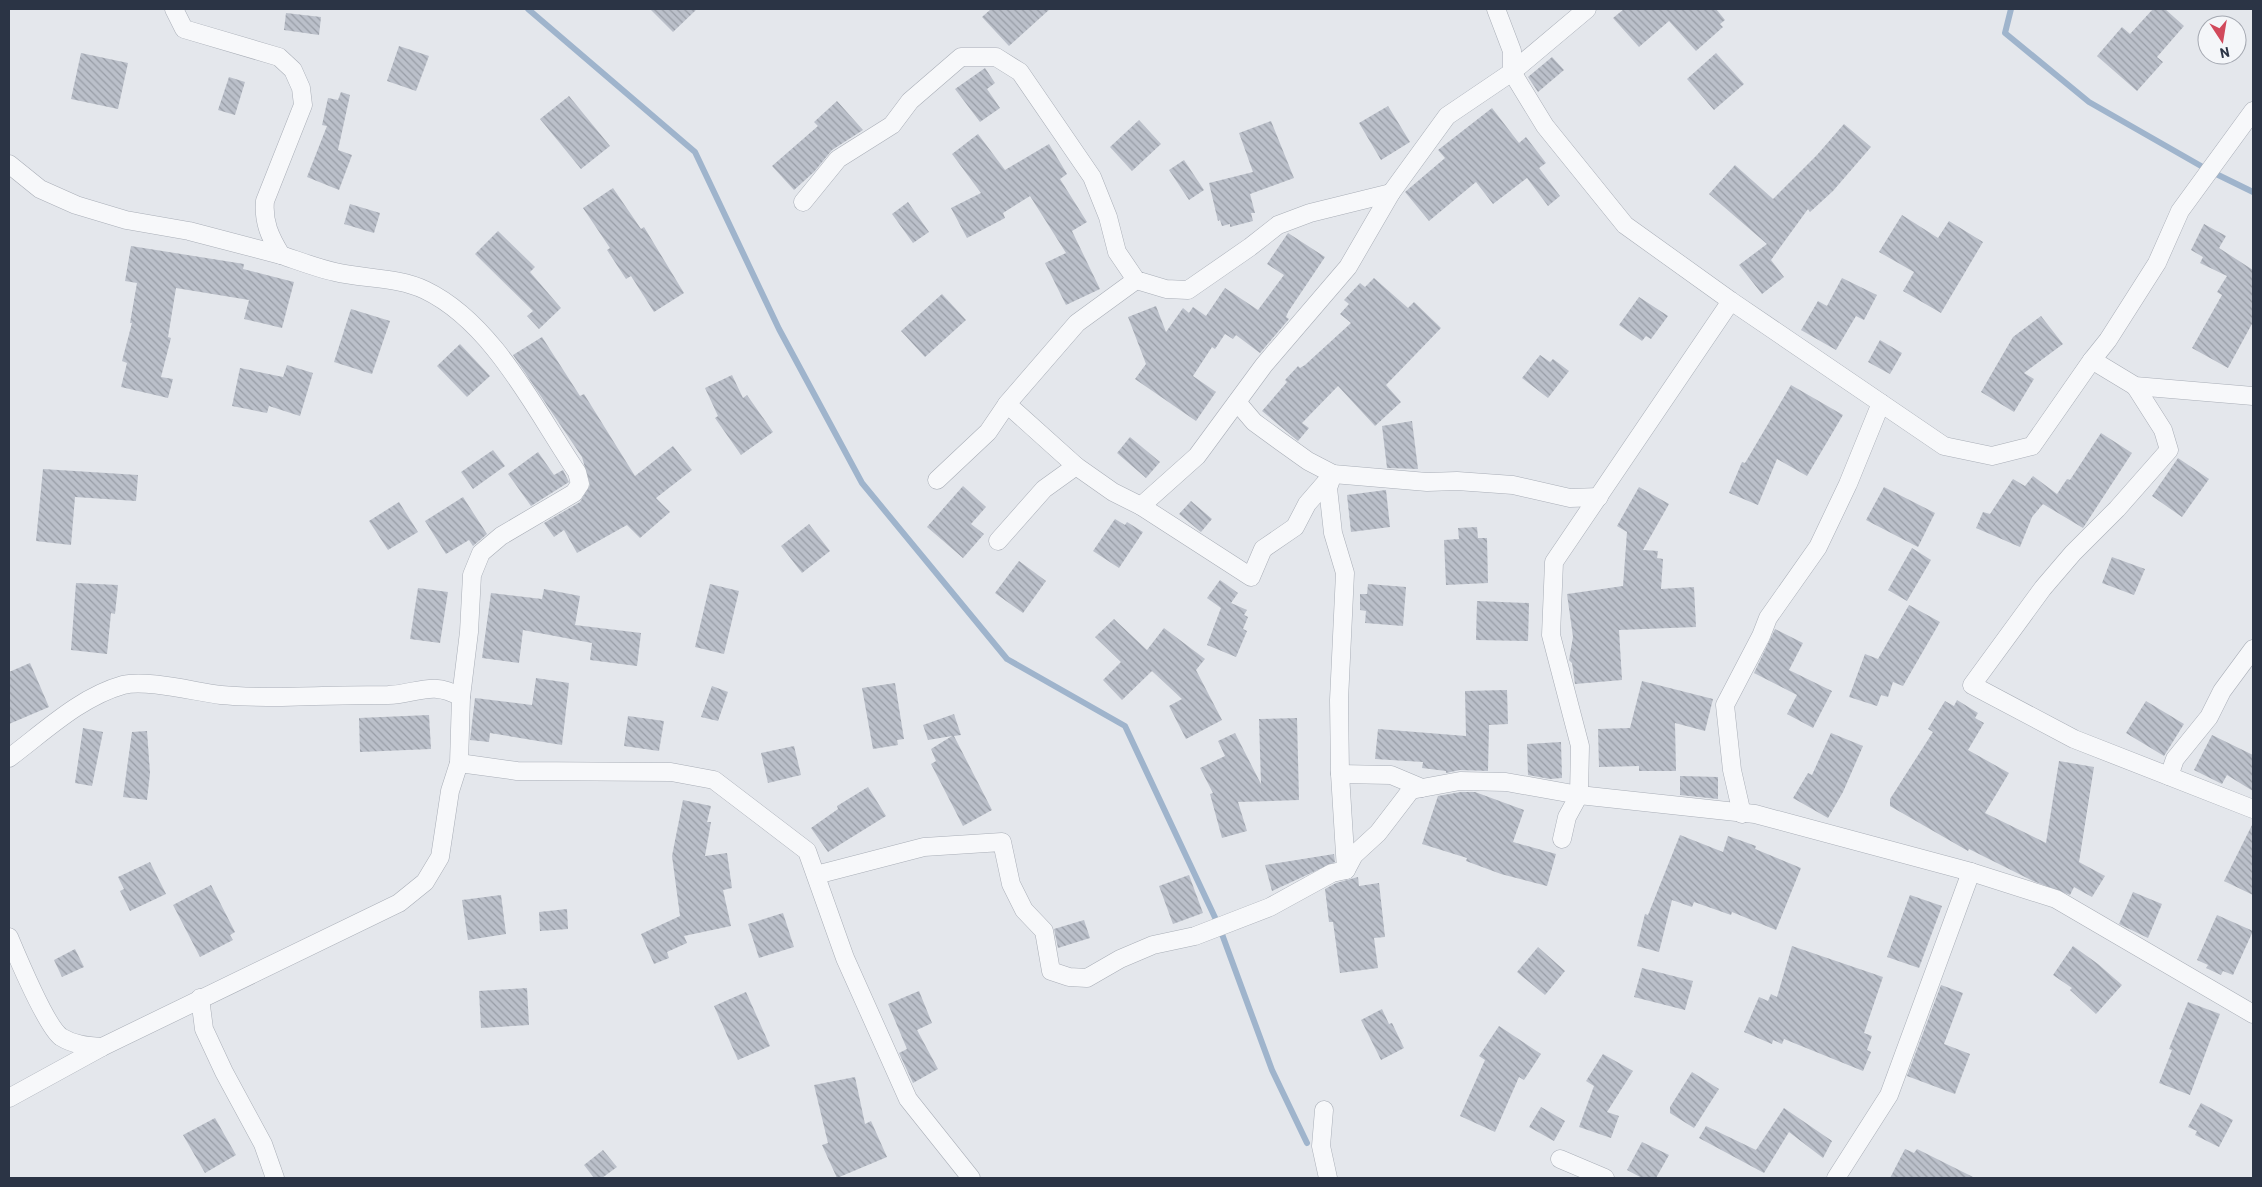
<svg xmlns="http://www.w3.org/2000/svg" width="2262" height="1187" font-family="Barlow,sans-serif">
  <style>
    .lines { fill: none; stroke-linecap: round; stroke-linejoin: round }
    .stream { stroke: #9fb4cc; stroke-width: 6 }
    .building { fill: url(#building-back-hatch) }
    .street-casing { stroke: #a9aeb7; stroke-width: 19 }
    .street { stroke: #f7f8fa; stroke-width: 18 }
  </style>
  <defs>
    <pattern id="building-back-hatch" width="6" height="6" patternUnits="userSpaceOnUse" patternTransform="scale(1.25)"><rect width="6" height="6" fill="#bbc0ca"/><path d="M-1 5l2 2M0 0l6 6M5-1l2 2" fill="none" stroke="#989da6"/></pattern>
  </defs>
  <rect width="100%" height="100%" fill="#e4e7ec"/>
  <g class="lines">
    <g class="stream">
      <path d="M528 9 695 152 779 329 862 483 1007 659 1125 726 1219 926 1272 1070 1307 1143"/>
      <path d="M2011 9 2005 33 2089 102 2208 170 2253 192"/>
    </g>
  </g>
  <g class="building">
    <path d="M650 9H697L673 32Z"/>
    <path d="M991 9H1050L1009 46 982 17Z"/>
    <path d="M1624 9H1716L1725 20 1720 24 1723 27 1696 51 1669 21 1639 47 1613 18Z"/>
    <path d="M2153 9H2165L2184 26 2157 57 2163 62 2137 91 2097 56 2122 27 2130 34Z"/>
    <path d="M286 13 321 17 319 35 284 30Z"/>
    <path d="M399 46 429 56 416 91 387 81Z"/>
    <path d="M81 53 128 63 118 109 71 99Z"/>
    <path d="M1716 53 1744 84 1714 110 1687 79Z"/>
    <path d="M1552 57 1564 70 1538 92 1528 77Z"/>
    <path d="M985 68 995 83 987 89 1000 108 980 122 955 89Z"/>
    <path d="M229 77 245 82 235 115 218 110Z"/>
    <path d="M341 92 350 95 338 150 352 155 339 190 307 177 327 126 322 125 328 98 338 100Z"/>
    <path d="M569 96 610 146 581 169 540 119Z"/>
    <path d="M837 101 863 130 832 150 814 172 794 190 772 166 818 126 814 122Z"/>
    <path d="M1388 106 1410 142 1381 160 1359 123Z"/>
    <path d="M1492 108 1519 143 1526 137 1546 163 1539 168 1560 196 1548 206 1527 178 1493 204 1476 182 1429 221 1405 192 1445 158 1438 150Z"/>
    <path d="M1139 120 1161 144 1132 171 1110 147Z"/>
    <path d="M1271 121 1294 178 1250 194 1255 213H1251L1253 221 1230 227V224L1222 226 1220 220 1218 221 1209 183 1253 172 1239 133Z"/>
    <path d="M1844 124 1871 147 1833 191 1810 212 1808 209 1771 260 1784 277 1762 294 1739 265 1767 244 1709 194 1735 165 1773 199 1817 155Z"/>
    <path d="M978 134 1005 170 1049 144 1067 174 1060 179 1087 222 1072 231 1100 289 1066 305 1045 263 1066 253 1030 196 1003 213 1005 218 967 238 951 208 981 193 952 154Z"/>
    <path d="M1184 160 1204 190 1189 200 1169 170Z"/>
    <path d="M613 188 641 229 644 227 684 293 654 312 631 276 626 279 607 250 610 248 583 208Z"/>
    <path d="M908 202 929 232 913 243 892 214Z"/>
    <path d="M350 204 380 213 374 233 344 224Z"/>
    <path d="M1902 215 1938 238 1949 221 1983 242 1941 313 1903 291 1914 272 1879 252Z"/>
    <path d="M2204 224 2226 236 2219 248 2253 270V322L2228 368 2192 348 2222 295 2217 292 2227 276 2200 263 2203 257 2191 250Z"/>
    <path d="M498 231 535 267 530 272 561 308 539 329 527 316 533 311 475 254Z"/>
    <path d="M1288 233 1325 257 1288 312 1286 317 1289 319 1260 353 1236 335 1233 339 1225 334 1215 349 1212 347 1193 376 1216 392 1196 421 1135 379 1146 364 1128 317 1156 306 1166 332 1183 308 1189 313 1193 307 1206 316 1225 288 1258 310 1284 275 1267 264Z"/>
    <path d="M131 246 244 264 243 269 294 282 282 328 244 319 249 300 176 288 168 337 171 338 161 377 173 379 168 398 121 387 127 363 122 361 132 323H130L137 283 125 281Z"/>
    <path d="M1374 278 1408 308 1414 302 1441 328 1386 385 1401 402 1375 426 1338 386 1302 423 1309 428 1298 441 1262 411 1287 382 1285 380 1298 366 1300 368 1305 365 1351 323 1340 314 1349 304 1344 300 1360 283 1365 287Z"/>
    <path d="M1842 278 1877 295 1864 320 1856 316 1836 350 1801 330 1818 301 1827 306Z"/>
    <path d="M942 294 966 320 925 357 901 331Z"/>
    <path d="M1639 297 1668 316 1651 339 1646 336 1642 341 1619 325Z"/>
    <path d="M351 309 390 321 372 374 334 362Z"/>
    <path d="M2041 316 2063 344 2024 373 2034 379 2014 412 1981 392 2013 337Z"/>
    <path d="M542 337 580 396 584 394 635 476 673 446 692 470 656 498 670 512 640 538 627 525 577 553 564 530 554 537 544 523 580 502 590 485 582 457 513 355Z"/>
    <path d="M1880 340 1902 353 1890 374 1868 362Z"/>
    <path d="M460 344 490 376 467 397 437 366Z"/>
    <path d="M1540 355 1550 362 1553 359 1569 371 1548 398 1522 378Z"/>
    <path d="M287 365 313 373 300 416 269 406 267 413 232 406 240 368 283 377Z"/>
    <path d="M732 375 743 398 747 395 773 432 741 455 715 418 718 416 705 388Z"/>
    <path d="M1791 385 1843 415 1807 476 1777 459 1758 505 1729 493 1742 462 1745 463Z"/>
    <path d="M1412 421 1418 469 1387 468 1382 426Z"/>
    <path d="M2101 433 2132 453 2083 528 2043 504 2032 517 2020 547 1976 528 1983 512 1990 514 2013 479 2025 486 2033 476 2057 494 2067 479 2070 480Z"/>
    <path d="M1130 437 1160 462 1146 478 1117 453Z"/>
    <path d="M493 450 505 466 473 489 461 472Z"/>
    <path d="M538 452 554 475 563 470 569 482 531 506 508 474Z"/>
    <path d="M2178 458 2209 479 2182 517 2152 496Z"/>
    <path d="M43 469 138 475 136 501 75 497 71 545 36 541Z"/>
    <path d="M963 486 986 507 971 524 984 534 963 558 927 527Z"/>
    <path d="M1639 487 1669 504 1643 550 1658 551 1657 558 1663 559 1661 589 1694 587 1696 627 1619 630 1622 680 1575 684 1572 663 1569 660 1573 637 1567 594 1623 586 1627 532 1617 526Z"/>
    <path d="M1884 487 1935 513 1918 547 1866 520Z"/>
    <path d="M1386 490 1390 527 1351 532 1347 495Z"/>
    <path d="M463 497 487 534 473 546 469 540 446 554 425 521Z"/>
    <path d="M1191 501 1212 519 1201 532 1179 514Z"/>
    <path d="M399 502 418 532 388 550 369 521Z"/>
    <path d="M1115 519 1125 525 1127 522 1143 532 1119 568 1093 551Z"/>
    <path d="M809 524 830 551 802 573 781 546Z"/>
    <path d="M1477 527 1478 538H1487L1488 583 1446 585 1444 540 1459 539 1458 528Z"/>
    <path d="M1912 548 1931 560 1907 601 1888 590Z"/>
    <path d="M2112 557 2145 569 2134 595 2102 583Z"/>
    <path d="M1019 561 1046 581 1023 613 995 593Z"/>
    <path d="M1220 580 1238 593 1231 603 1247 610 1244 615 1248 617 1243 629 1247 631 1236 657 1207 645 1221 608 1207 598Z"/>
    <path d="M76 583 118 585 115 614 111 613 107 654 71 650Z"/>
    <path d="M710 584 739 591 724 654 695 647Z"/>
    <path d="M1368 584 1406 587 1403 626 1365 623 1366 611 1360 610V594H1367Z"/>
    <path d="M418 588 448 592 440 643 410 639Z"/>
    <path d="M544 589 580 596 575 625 641 633 637 666 590 660 592 643 523 630 519 663 482 658 491 593 542 599Z"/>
    <path d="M1477 601 1529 603 1528 641 1476 640Z"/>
    <path d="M1909 605 1940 622 1903 686 1893 682 1888 697 1881 695 1877 706 1849 697 1865 654 1878 659Z"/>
    <path d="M1114 619 1147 650 1164 628 1205 659 1196 670 1222 720 1186 739 1169 706 1182 699 1152 671 1122 700 1103 680 1121 662 1095 637Z"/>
    <path d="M1775 629 1803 643 1789 670 1832 691 1813 728 1787 714 1797 695 1754 673Z"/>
    <path d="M30 663 49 707 9 724V672Z"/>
    <path d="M536 678 569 683 562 745 490 733 489 742 470 740 475 698 532 705Z"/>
    <path d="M1642 681 1713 699 1705 731 1675 723 1676 771H1639V766L1599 767 1598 729 1630 728Z"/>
    <path d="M895 683 904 739 897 740 898 745 873 749 862 688Z"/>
    <path d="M712 686 728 692 718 721 701 717Z"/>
    <path d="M1507 690 1508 724 1489 725 1488 771 1460 770 1446 773V771L1422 768 1423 762 1375 759 1378 729 1466 736 1465 691Z"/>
    <path d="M1957 700 1978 713 1975 718 1984 723 1968 750 2009 773 1985 813 2046 843 2059 761 2094 767 2079 862 2105 876 2092 897 2074 887 2070 895 2033 881 1969 849 1968 851 1890 806V799L1933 732 1928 729 1945 701 1954 706Z"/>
    <path d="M2146 701 2184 724 2164 756 2126 733Z"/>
    <path d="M954 714 961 735 954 736 992 810 963 826 931 764 936 761 931 749 952 736 928 740 923 725Z"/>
    <path d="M429 715 431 749 360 752 359 718Z"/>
    <path d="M628 716 664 721 659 751 624 746Z"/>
    <path d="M1297 718 1299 800 1238 802 1247 831 1222 838 1210 794 1213 793 1200 768 1225 756 1218 741 1235 733 1261 784 1259 719Z"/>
    <path d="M83 728 103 732 92 786 75 783Z"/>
    <path d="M147 731 150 773 147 800 123 797 132 732Z"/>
    <path d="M1831 733 1863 746 1843 792 1828 818 1793 798 1808 773 1812 775Z"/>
    <path d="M2212 735 2253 755V791L2227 775 2222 784 2194 770Z"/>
    <path d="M1561 742 1562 778 1550 779 1528 775 1527 744Z"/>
    <path d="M794 746 801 775 768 783 761 753Z"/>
    <path d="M1680 776 1718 777V799L1680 795Z"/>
    <path d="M868 787 886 816 828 852 811 828 838 809 837 806Z"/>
    <path d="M1461 792H1475L1524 810 1513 842 1556 854 1547 886 1501 874 1466 861 1467 858 1422 844 1438 796Z"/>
    <path d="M683 800 711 806 707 822H711L705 856 727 853 732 888 723 890 731 926 684 936 687 943 667 952 669 958 654 964 641 934 680 916 672 856Z"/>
    <path d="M2253 823V895L2224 881Z"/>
    <path d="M1680 835 1723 852 1728 836 1756 846 1755 849 1801 868 1776 930 1732 912 1731 915 1694 902 1692 907 1672 900 1659 952 1637 946 1645 914 1648 915Z"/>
    <path d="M1334 854 1335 862 1272 891 1265 865Z"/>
    <path d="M150 862 166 894 130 911 120 891 124 889 118 877Z"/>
    <path d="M1189 875 1203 913 1173 924 1159 886Z"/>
    <path d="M1358 877 1359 886 1379 883 1385 937 1374 938 1378 968 1340 973 1333 922H1329L1325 889 1336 883Z"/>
    <path d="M211 885 235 932 230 935 233 940 200 957 173 905Z"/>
    <path d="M2133 892 2162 904 2148 938 2119 924Z"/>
    <path d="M501 895 506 934 468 940 462 900Z"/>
    <path d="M1910 895 1942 906 1919 968 1887 957Z"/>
    <path d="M567 909 568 929 540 931 539 912Z"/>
    <path d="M783 913 794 947 759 958 748 924Z"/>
    <path d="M2217 915 2253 931 2233 975 2223 971 2221 975 2206 968 2208 965 2197 960Z"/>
    <path d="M1084 920 1090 938 1058 948 1054 929Z"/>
    <path d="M1792 946 1883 977 1864 1033 1872 1036 1867 1050 1871 1052 1863 1071 1784 1039 1782 1044 1773 1040 1772 1044 1744 1032 1759 997 1768 1001 1771 994 1777 997Z"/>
    <path d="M2073 946 2098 964 2122 985 2096 1014 2070 990 2072 988 2053 975Z"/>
    <path d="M1538 947 1565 971 1545 995 1517 972Z"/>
    <path d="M75 949 84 967 62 977 54 960Z"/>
    <path d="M1642 968 1693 981 1685 1010 1634 997Z"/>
    <path d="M1941 985 1963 993 1944 1044 1970 1054 1955 1094 1907 1076Z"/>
    <path d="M527 988 529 1025 481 1028 479 991Z"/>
    <path d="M919 991 932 1023 917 1030 938 1069 913 1083 899 1053 907 1049 888 1004Z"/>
    <path d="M746 992 770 1046 738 1060 714 1006Z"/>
    <path d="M2188 1002 2220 1014 2190 1095 2159 1083 2172 1050 2169 1049Z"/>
    <path d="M1382 1009 1389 1024 1392 1023 1404 1048 1381 1060 1361 1020Z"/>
    <path d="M1499 1026 1541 1054 1524 1080 1519 1077 1495 1132 1460 1116 1485 1060 1479 1056Z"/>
    <path d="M1603 1054 1633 1071 1607 1112 1619 1116 1611 1138 1579 1127 1594 1086 1586 1081Z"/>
    <path d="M1692 1072 1719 1089 1694 1128 1670 1113V1107Z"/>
    <path d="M855 1077 865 1124 871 1121 887 1157 837 1178 822 1145 828 1143 814 1085Z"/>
    <path d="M2201 1103 2233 1120 2219 1147 2195 1135 2197 1131 2188 1127Z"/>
    <path d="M1541 1107 1565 1121 1554 1141 1529 1127Z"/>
    <path d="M1784 1108 1832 1141 1823 1158 1789 1132 1764 1173 1699 1138 1706 1126 1756 1150Z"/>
    <path d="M215 1118 236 1155 205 1173 183 1135Z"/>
    <path d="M1642 1142 1669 1155 1656 1178H1642L1627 1170Z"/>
    <path d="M1905 1149 1914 1153 1917 1149 1975 1178H1890Z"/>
    <path d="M603 1150 617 1167 602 1178H594L584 1165Z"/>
  </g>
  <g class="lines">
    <defs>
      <g id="street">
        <path d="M1496 9 1512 51V72L1545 126 1625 225 1731 301 1944 446 1992 456 2032 446 2092 360 2108 340 2157 263 2180 211 2253 111"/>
        <path d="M9 164 40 189 76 205 126 220 189 231 281 255"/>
        <path d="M803 202 838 159 892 125 910 101 961 57H996L1020 72 1092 177 1108 217 1117 252 1136 280 1166 289 1188 290 1250 247 1278 225 1310 213 1391 193"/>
        <path d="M1731 301 1554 562 1551 635 1580 746 1579 795 1755 814 1971 872 2056 899 2253 1014"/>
        <path d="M2092 360 2135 386 2253 396"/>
        <path d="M2135 386 2163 430 2169 450 2117 509 2073 553 2043 588 1972 685 2074 739 2253 809"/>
        <path d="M1237 402 1254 422 1280 441 1308 461 1333 474 1427 482 1457 481 1513 485 1570 498 1599 497"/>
        <path d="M1076 466 1007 404 1077 323 1136 280"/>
        <path d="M1333 474 1328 488 1333 533 1345 573 1339 700 1340 774"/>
        <path d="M937 480 988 432 1007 404"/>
        <path d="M1141 506 1197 456 1264 365 1348 267 1391 193 1447 116 1512 72 1587 9"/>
        <path d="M998 541 1044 489 1076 466 1113 492 1141 506 1251 577 1263 549 1295 527 1307 504 1333 474"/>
        <path d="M9 758C44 732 80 697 123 685 146 679 196 692 221 695 241 697 262 697 282 697 317 696 353 695 388 695 418 694 431 680 461 697"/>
        <path d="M459 763 517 771 671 772 714 780 807 851 845 958 908 1099 971 1178"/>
        <path d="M2169 776 2175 759 2209 717 2222 691 2253 649"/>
        <path d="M1742 814 1732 770 1725 705 1761 636 1768 618 1818 547 1848 484 1881 403"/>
        <path d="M1346 870 1354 855 1378 833 1411 790 1422 788"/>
        <path d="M816 875 924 847 1002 842 1011 884 1024 910 1044 931 1051 971 1069 977 1087 978 1120 959 1153 945 1195 936 1270 907 1332 873 1346 870 1340 774 1391 775 1422 788 1460 781 1506 782 1579 795 1567 817 1562 839"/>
        <path d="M9 937C17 956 46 1026 61 1037 74 1045 87 1046 102 1047"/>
        <path d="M200 998 204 1029 224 1072 263 1144 275 1178"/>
        <path d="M9 1098 102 1047 399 903 425 882 440 857 450 791 459 763 461 697 469 632 472 575 481 553 501 536 574 493 580 484 577 472C536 412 494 323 425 290 398 277 364 279 335 272 317 268 299 261 281 255 270 237 263 222 265 201L303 105 301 88 293 70 279 57 184 29 174 9"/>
        <path d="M1324 1110 1321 1146 1328 1178"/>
        <path d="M1560 1159 1605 1178"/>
        <path d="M1836 1178 1889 1095 1971 872"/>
      </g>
    </defs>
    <use href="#street" class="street-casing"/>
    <use href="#street" class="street"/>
  </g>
  <rect width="2262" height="1187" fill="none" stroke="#2b3445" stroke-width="20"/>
  <g transform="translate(2222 40) rotate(168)"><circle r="24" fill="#f4f6f9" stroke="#a4a8b1"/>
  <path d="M0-4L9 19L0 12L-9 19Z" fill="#d1495b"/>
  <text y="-8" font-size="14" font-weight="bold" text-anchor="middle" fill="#2b3445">N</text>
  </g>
</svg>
